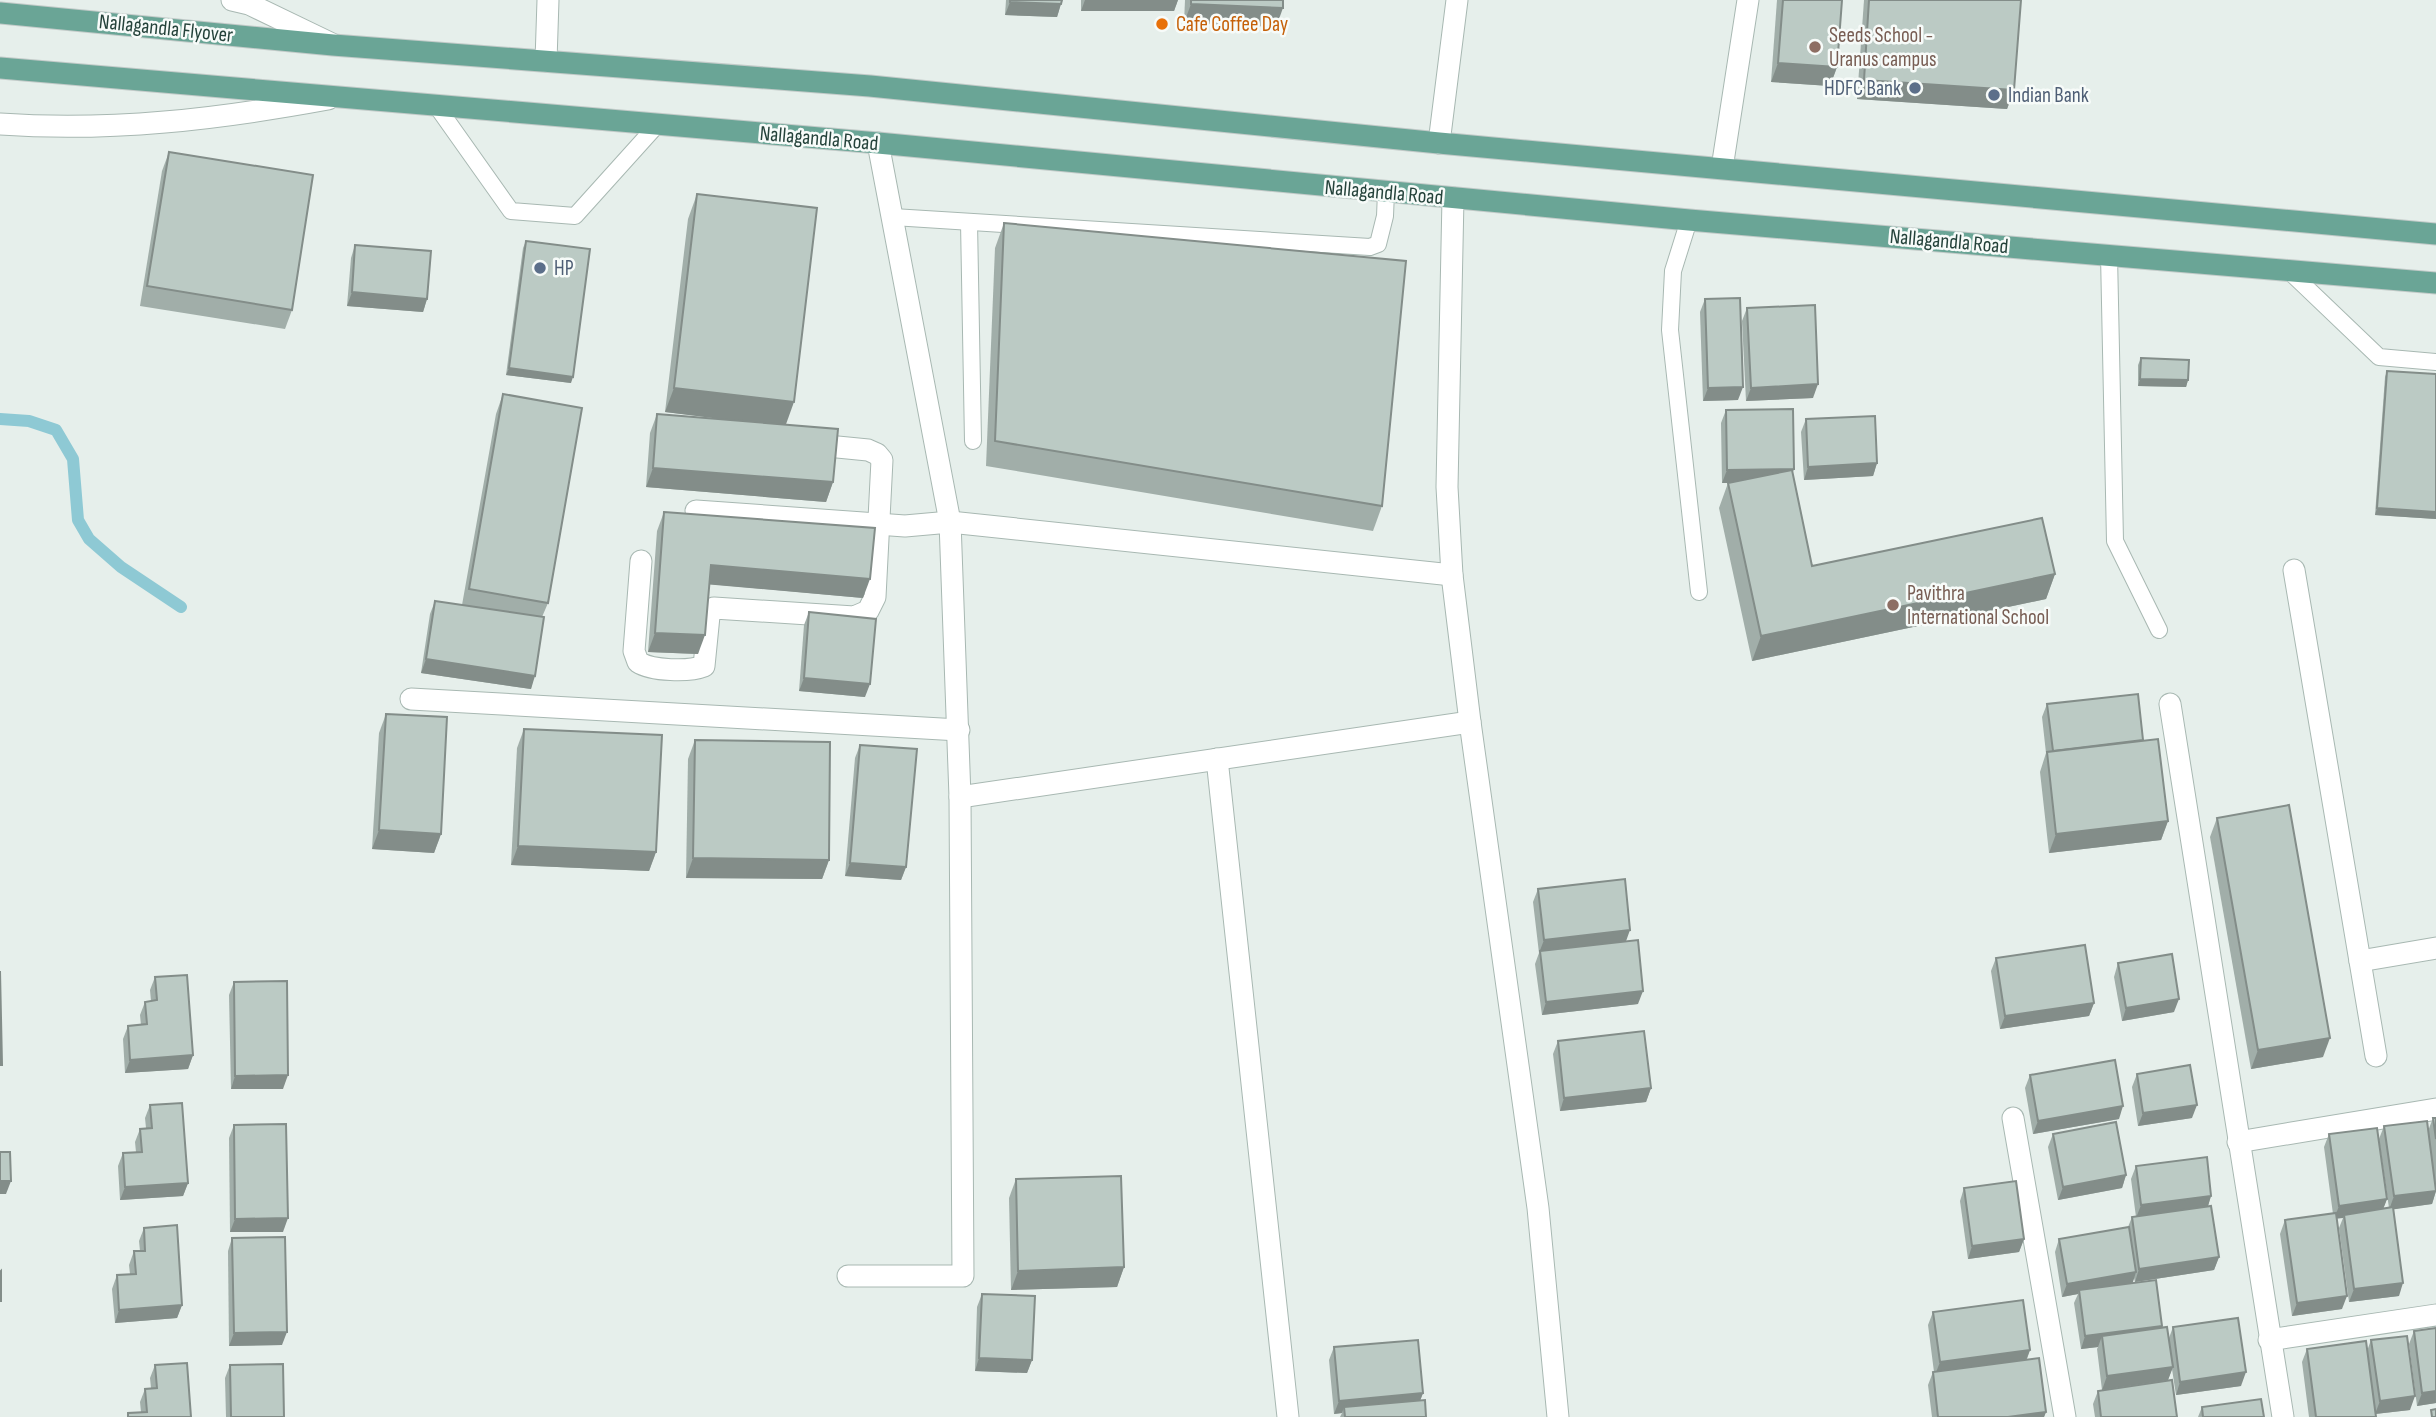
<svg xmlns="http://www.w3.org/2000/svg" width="2436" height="1417" font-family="'Sofia Sans Condensed',sans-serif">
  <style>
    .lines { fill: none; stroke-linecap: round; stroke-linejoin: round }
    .stream { stroke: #8ec9d4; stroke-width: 12 }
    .service-casing { stroke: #a8b8b2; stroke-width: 18 }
    .minor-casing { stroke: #a8b8b2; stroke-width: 23 }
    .tertiary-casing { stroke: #a8b8b2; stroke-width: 23 }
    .primary-casing { stroke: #c2cac8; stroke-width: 23 }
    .service { stroke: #fff; stroke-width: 16 }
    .minor { stroke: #fff; stroke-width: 21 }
    .tertiary { stroke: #fff; stroke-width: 21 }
    .primary { stroke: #6aa596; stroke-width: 21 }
    .wall { fill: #a1aea9 }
    .shaded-wall { fill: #838d89 }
    .building { fill: #bbcac4; stroke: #838d89; stroke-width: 2 }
    .food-dot { fill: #e8710a; stroke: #f7fbf9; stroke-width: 2.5 }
    .education-dot { fill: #8d6e63; stroke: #f7fbf9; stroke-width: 2.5 }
    .service-dot { fill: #5c6f8a; stroke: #f7fbf9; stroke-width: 2.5 }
    .labels { text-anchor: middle; stroke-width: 5; stroke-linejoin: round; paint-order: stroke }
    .food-label { font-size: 21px; fill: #c56008; stroke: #f7fbf9; text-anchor: start }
    .street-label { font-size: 21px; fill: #24423a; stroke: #f7fbf9 }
    .education-label { font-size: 21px; fill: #785e54; stroke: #f7fbf9; text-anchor: start }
    .service-label { font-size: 21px; fill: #4e5e75; stroke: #f7fbf9; text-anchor: start }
  </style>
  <rect width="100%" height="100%" fill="#e6efeb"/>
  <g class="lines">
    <path class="stream" d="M0 419 29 421 56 430 73 459 78 520 89 539 121 567 181 607"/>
    <defs>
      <g id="service">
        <path d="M438 108 511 211 575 216 657 125"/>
        <path d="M893 217 1370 247 1378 244 1385 216 1386 192"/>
        <path d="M1689 220 1673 271 1670 330 1699 592"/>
        <path d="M969 222 973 441"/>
        <path d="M2109 255 2115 541 2159 630"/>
        <path d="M2288 270 2379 357 2436 362"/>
      </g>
      <g id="minor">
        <path d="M546 61 548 0"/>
        <path d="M1439 143 1457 0"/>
        <path d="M1722 168 1748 0"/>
        <path d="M1453 198 1447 487 1452 575 1470 722 1538 1208 1558 1417"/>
        <path d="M696 511 905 526 950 522 1452 575"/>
        <path d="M641 561 634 651 638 662C652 671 689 672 704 666L709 616 714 608 854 617 868 611 875 597 882 460 877 454 868 450 807 444"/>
        <path d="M2294 570 2376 1056"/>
        <path d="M411 699 959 730"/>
        <path d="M2170 704 2283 1417"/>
        <path d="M1217 759 1288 1417"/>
        <path d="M960 797 1470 722"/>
        <path d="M2360 961 2436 948"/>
        <path d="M2013 1118 2065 1417"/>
        <path d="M2238 1142 2436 1109"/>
        <path d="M848 1276H963L960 797 950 522 878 143"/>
        <path d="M2269 1340 2436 1315"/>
      </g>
      <g id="tertiary">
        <path d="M232 0 249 4 332 44"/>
        <path d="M0 124C111 132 219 119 328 99"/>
      </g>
      <g id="primary">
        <path d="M0 13 333 45 870 86 1439 143 2436 234"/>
        <path d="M0 68 878 143 1689 220 2436 283"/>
      </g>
    </defs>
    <use href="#service" class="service-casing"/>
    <use href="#minor" class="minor-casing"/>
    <use href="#tertiary" class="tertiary-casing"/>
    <use href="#primary" class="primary-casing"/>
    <use href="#service" class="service"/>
    <use href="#minor" class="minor"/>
    <use href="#tertiary" class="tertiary"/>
    <use href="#primary" class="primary"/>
  </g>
  <g class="wall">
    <path d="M1006 0H1062L1057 17 1005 15Z"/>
    <path d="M1081 0H1178L1174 11H1081Z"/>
    <path d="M1185 0H1283L1276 27 1184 23Z"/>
    <path d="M1777 0H1842L1837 67 1830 86 1771 82Z"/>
    <path d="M1864 0H2021L2014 90 2007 109 1857 99Z"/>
    <path d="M169 152 292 310 285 329 140 306 162 171Z"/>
    <path d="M697 194 786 425 833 482 826 502 646 487 650 433 657 414 725 419 665 412 688 219Z"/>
    <path d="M1004 223 1382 506 1373 531 986 466 995 248Z"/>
    <path d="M526 241 571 383 506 375 523 248Z"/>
    <path d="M355 245 427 299 423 312 347 306 351 258Z"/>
    <path d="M1705 299 1738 400 1703 401 1700 312Z"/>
    <path d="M1747 308 1813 398 1746 401 1742 321Z"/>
    <path d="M2141 358 2188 380 2186 387 2138 386V365Z"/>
    <path d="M2387 371 2436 374V519L2375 515 2385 377Z"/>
    <path d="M503 394 548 603 542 617 531 689 421 673 430 614 435 601 462 605 496 414Z"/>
    <path d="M1726 410 1792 473 1812 566 2055 574 2046 599 1752 661 1719 508 1728 483H1722L1721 423Z"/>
    <path d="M1806 419 1877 463 1873 476 1804 480 1801 432Z"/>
    <path d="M664 512 863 598 709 584 698 654 648 652 657 531Z"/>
    <path d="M809 612 865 697 799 691 804 625Z"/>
    <path d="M2047 704 2143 741 2168 821 2161 840 2049 853 2040 772 2046 753 2042 717Z"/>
    <path d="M386 714 441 834 434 853 372 849 379 733Z"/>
    <path d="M524 729 656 852 649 871 511 865 517 748Z"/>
    <path d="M695 740 829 860 822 879 686 878 688 759Z"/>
    <path d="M860 745 906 867 901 880 845 876 855 758Z"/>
    <path d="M2217 818 2323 1057 2251 1069 2210 837Z"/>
    <path d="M1538 889 1626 941 1638 1004 1542 1015 1535 964 1539 953 1533 902Z"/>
    <path d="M1996 958 2094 1003 2089 1016 2000 1029 1991 971Z"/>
    <path d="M2118 963 2174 1012 2122 1021 2114 977Z"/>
    <path d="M155 977 193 1055 188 1069 125 1073 123 1039 128 1026 141 1025 140 1015 145 1002 151 1001 150 990Z"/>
    <path d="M234 982 283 1089H231L229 995Z"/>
    <path d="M1558 1041 1651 1088 1646 1102 1560 1111 1553 1054Z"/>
    <path d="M2137 1074 2192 1118 2138 1126 2132 1087Z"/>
    <path d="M2030 1075 2119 1119 2033 1134 2025 1088Z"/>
    <path d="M150 1105 188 1183 183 1196 120 1200 118 1166 123 1153 136 1152 135 1142 140 1129 146 1128 145 1118Z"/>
    <path d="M2433 1118H2436V1191L2432 1204 2393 1209 2399 1296 2349 1302 2339 1228 2343 1218H2336L2342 1309 2292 1316 2280 1234 2285 1220 2333 1214 2324 1147 2329 1134 2387 1199 2383 1209 2389 1208 2379 1139 2384 1126 2428 1131Z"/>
    <path d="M234 1125 283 1232H230L229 1138Z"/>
    <path d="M2053 1134 2126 1175 2122 1188 2058 1200 2048 1147Z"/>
    <path d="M2136 1166 2211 1196 2208 1206 2219 1257 2214 1270 2135 1282 2134 1278 2132 1283 2162 1326V1328L2169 1338 2173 1327 2241 1386 2176 1395 2172 1369 2168 1380 2102 1390 2097 1349 2098 1347 2081 1349 2074 1303 2078 1294 2062 1297 2055 1252 2059 1239 2128 1227 2132 1217H2136L2131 1179Z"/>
    <path d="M1016 1179 1124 1267 1117 1287 1011 1290 1009 1198Z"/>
    <path d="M1964 1188 2024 1239 2019 1252 1968 1259 1960 1201Z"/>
    <path d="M144 1228 182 1305 177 1318 115 1323 112 1289 117 1275 130 1274 129 1265 134 1251H140L139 1241Z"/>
    <path d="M232 1238 282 1345 229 1346 228 1251Z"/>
    <path d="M982 1294 1032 1360 1027 1373 975 1371 977 1307Z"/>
    <path d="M1933 1312 2030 1350 2027 1359 2046 1412 2044 1417H1932L1928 1385 1933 1372H1934L1928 1325Z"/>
    <path d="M2436 1328V1403L2417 1406 2409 1344 2414 1331Z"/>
    <path d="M2371 1340 2410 1410 2375 1414 2376 1417H2309L2302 1362 2307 1349 2367 1351Z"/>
    <path d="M1334 1347 1423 1393 1420 1401 1426 1417H1340L1342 1413 1334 1414 1329 1360Z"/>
    <path d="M155 1365 191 1417H127L128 1413 141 1412 140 1402 145 1389 151 1388 150 1378Z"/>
    <path d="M230 1365 284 1417H226L225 1378Z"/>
    <path d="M2098 1391 2177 1417H2095L2093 1404Z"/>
    <path d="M2202 1407 2264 1417H2198Z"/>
  </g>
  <g class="shaded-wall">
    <path d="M1085 0H1178L1174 11H1081Z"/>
    <path d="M1010 2 1061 4 1057 17 1005 15Z"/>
    <path d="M1191 4 1283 8 1276 27 1184 23Z"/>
    <path d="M1778 63 1837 67 1830 86 1771 82Z"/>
    <path d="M1864 80 2014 90 2007 109 1857 99Z"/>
    <path d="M352 292 427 299 423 312 347 306Z"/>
    <path d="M509 368 573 377 571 383 506 375Z"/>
    <path d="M2140 379 2188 380 2186 387 2138 386Z"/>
    <path d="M1818 384 1813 398 1746 401 1751 388Z"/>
    <path d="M1743 387 1738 400 1703 401 1708 388Z"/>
    <path d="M674 388 794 402 785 427 665 412Z"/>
    <path d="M1877 463 1873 476 1804 480 1808 467Z"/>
    <path d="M653 468 833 482 826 502 646 487Z"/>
    <path d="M1794 469 1789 482 1722 483 1727 470Z"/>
    <path d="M2377 508 2436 512V519L2375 515Z"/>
    <path d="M711 565 870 579 863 598 704 584Z"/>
    <path d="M2055 574 2046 599 1752 661 1761 636Z"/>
    <path d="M655 633 705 635 698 654 648 652Z"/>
    <path d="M426 659 535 676 531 689 421 673Z"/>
    <path d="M804 678 870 684 865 697 799 691Z"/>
    <path d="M2168 821 2161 840 2049 853 2056 834Z"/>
    <path d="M379 830 441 834 434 853 372 849Z"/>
    <path d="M518 846 656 852 649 871 511 865Z"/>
    <path d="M693 858 829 860 822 879 686 878Z"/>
    <path d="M850 863 906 867 901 880 845 876Z"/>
    <path d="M1630 930 1625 944 1540 951 1539 953 1544 940Z"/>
    <path d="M1643 991 1638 1004 1542 1015 1546 1002Z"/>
    <path d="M2179 999 2174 1012 2122 1021 2126 1008Z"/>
    <path d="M2094 1003 2089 1016 2000 1029 2005 1016Z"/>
    <path d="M2330 1038 2323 1057 2251 1069 2258 1050Z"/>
    <path d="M193 1055 188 1069 125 1073 130 1060Z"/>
    <path d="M288 1075 283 1089H231L235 1076Z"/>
    <path d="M1651 1088 1646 1102 1560 1111 1564 1098Z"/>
    <path d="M2197 1105 2192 1118 2138 1126 2143 1113Z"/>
    <path d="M2123 1106 2119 1119 2033 1134 2038 1121Z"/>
    <path d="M2126 1175 2122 1188 2058 1200 2063 1187Z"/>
    <path d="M0 1181H11L6 1194H0Z"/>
    <path d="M188 1183 183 1196 120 1200 125 1187Z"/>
    <path d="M2436 1191 2432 1204 2389 1210 2394 1196Z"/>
    <path d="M2211 1196 2207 1209 2136 1218 2141 1205Z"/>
    <path d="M2387 1199 2382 1212 2344 1215 2343 1218 2334 1219 2339 1206Z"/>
    <path d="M288 1218 283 1232H230L235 1219Z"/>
    <path d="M2024 1239 2019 1252 1968 1259 1972 1246Z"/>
    <path d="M2219 1257 2214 1270 2135 1282 2139 1269Z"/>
    <path d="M1124 1267 1117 1287 1011 1290 1018 1271Z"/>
    <path d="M2136 1272 2132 1285 2079 1290 2078 1294 2062 1297 2067 1284Z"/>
    <path d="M2403 1283 2399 1296 2349 1302 2354 1289Z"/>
    <path d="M2347 1296 2342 1309 2292 1316 2297 1303Z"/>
    <path d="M182 1305 177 1318 115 1323 119 1310Z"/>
    <path d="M2162 1326 2158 1339 2102 1336 2098 1347 2081 1349 2085 1336Z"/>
    <path d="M287 1332 282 1345 229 1346 234 1333Z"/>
    <path d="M2030 1350 2025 1363 1935 1375 1940 1362Z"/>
    <path d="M979 1358 1032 1360 1027 1373 975 1371Z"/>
    <path d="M2173 1367 2168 1380 2102 1390 2107 1376Z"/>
    <path d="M2246 1372 2241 1386 2176 1395 2180 1382Z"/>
    <path d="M2436 1391V1403L2417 1406 2422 1393Z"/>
    <path d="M1423 1393 1418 1406 1344 1407 1342 1413 1334 1414 1339 1401Z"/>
    <path d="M2415 1396 2410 1410 2375 1414 2380 1401Z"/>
    <path d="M2046 1412 2044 1417H2008Z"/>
  </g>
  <g class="building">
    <path d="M1010 0H1062L1061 4 1010 2Z"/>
    <path d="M1191 0H1283V8L1191 4Z"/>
    <path d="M1783 0H1842L1837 67 1778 63Z"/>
    <path d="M1869 0H2021L2014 90 1864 80Z"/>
    <path d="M169 152 313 175 292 310 147 286Z"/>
    <path d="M697 194 817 208 794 402 674 388Z"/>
    <path d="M1004 223 1406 261 1382 506 995 441Z"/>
    <path d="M526 241 590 249 573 377 509 368Z"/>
    <path d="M355 245 431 251 427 299 352 292Z"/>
    <path d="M1740 298 1743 387 1708 388 1705 299Z"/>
    <path d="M1815 305 1818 384 1751 388 1747 308Z"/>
    <path d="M2141 358 2189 360 2188 380 2140 379Z"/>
    <path d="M2387 371 2436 374V512L2377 508Z"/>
    <path d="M503 394 582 408 548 603 469 589Z"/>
    <path d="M1793 409 1794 469 1727 470 1726 410Z"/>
    <path d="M657 414 838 429 833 482 653 468Z"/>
    <path d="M1875 416 1877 463 1808 467 1806 419Z"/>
    <path d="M1792 470 1812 566 2042 518 2055 574 1761 636 1728 483Z"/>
    <path d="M664 512 875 528 870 579 711 565 705 635 655 633Z"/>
    <path d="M435 601 544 617 535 676 426 659Z"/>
    <path d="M809 612 876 619 870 684 804 678Z"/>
    <path d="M2138 694 2143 740 2053 751 2047 704Z"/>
    <path d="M386 714 447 717 441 834 379 830Z"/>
    <path d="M524 729 662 735 656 852 518 846Z"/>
    <path d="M2158 739 2168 821 2056 834 2047 752Z"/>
    <path d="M695 740 830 742 829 860 693 858Z"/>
    <path d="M860 745 917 749 906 867 850 863Z"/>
    <path d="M2289 805 2330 1038 2258 1050 2217 818Z"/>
    <path d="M1625 879 1630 930 1544 940 1538 889Z"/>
    <path d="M1638 940 1643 991 1546 1002 1540 951Z"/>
    <path d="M2085 945 2094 1003 2005 1016 1996 958Z"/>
    <path d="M2172 954 2179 999 2126 1008 2118 963Z"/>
    <path d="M0 971 2 1065H0Z"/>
    <path d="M187 975 193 1055 130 1060 128 1026 147 1024 145 1002 157 1000 155 977Z"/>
    <path d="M287 981 288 1075 235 1076 234 982Z"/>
    <path d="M1644 1031 1651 1088 1564 1098 1558 1041Z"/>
    <path d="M2115 1060 2123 1106 2038 1121 2030 1075Z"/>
    <path d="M2190 1065 2197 1105 2143 1113 2137 1074Z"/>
    <path d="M182 1103 188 1183 125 1187 123 1153 142 1152 140 1129 152 1128 150 1105Z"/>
    <path d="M2433 1118H2436V1139Z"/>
    <path d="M2427 1121 2436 1191 2394 1196 2384 1126Z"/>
    <path d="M2116 1122 2126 1175 2063 1187 2053 1134Z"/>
    <path d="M286 1124 288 1218 235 1219 234 1125Z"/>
    <path d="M2377 1128 2387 1199 2339 1206 2329 1134Z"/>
    <path d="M0 1152H10L11 1181H0Z"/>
    <path d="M2207 1157 2211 1196 2141 1205 2136 1166Z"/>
    <path d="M1121 1176 1124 1267 1018 1271 1016 1179Z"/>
    <path d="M2016 1181 2024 1239 1972 1246 1964 1188Z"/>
    <path d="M2211 1206 2219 1257 2139 1269 2132 1217Z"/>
    <path d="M2393 1207 2403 1283 2354 1289 2344 1215Z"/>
    <path d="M2336 1213 2347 1296 2297 1303 2285 1220Z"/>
    <path d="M177 1225 182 1305 119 1310 117 1275 136 1274 134 1251H145L144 1228Z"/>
    <path d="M2129 1227 2136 1272 2067 1284 2059 1239Z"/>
    <path d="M285 1237 287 1332 234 1333 232 1238Z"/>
    <path d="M1 1271V1301H0V1272Z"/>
    <path d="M2156 1280 2162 1326 2085 1336 2079 1290Z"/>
    <path d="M982 1294 1035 1296 1032 1360 979 1358Z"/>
    <path d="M2023 1300 2030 1350 1940 1362 1933 1312Z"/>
    <path d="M2238 1318 2246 1372 2180 1382 2173 1327Z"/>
    <path d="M2167 1327 2173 1367 2107 1376 2102 1336Z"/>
    <path d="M2436 1328V1391L2422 1393 2414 1331Z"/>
    <path d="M2407 1336 2415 1396 2380 1401 2371 1340Z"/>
    <path d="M1418 1340 1423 1393 1339 1401 1334 1347Z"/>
    <path d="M2366 1341 2376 1417H2316L2307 1349Z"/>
    <path d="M2039 1358 2046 1412 2008 1417H1938L1933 1372Z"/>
    <path d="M187 1363 191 1417H128V1413L147 1412 145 1389 157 1388 155 1365Z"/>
    <path d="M283 1364 284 1417H231L230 1365Z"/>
    <path d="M2172 1380 2177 1417H2101L2098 1391Z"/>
    <path d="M2261 1399 2264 1417H2203L2202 1407Z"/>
    <path d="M1425 1400 1426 1417H1345L1344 1407Z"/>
    <path d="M2436 1409V1417H2432L2431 1410Z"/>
  </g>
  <circle class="food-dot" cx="1162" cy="24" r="7"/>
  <g class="education-dot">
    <circle cx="1815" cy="47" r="7"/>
    <circle cx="1893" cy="605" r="7"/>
  </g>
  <g class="service-dot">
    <circle cx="1915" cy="88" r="7"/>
    <circle cx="1994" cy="95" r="7"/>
    <circle cx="540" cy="268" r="7"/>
  </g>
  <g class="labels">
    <g class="food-label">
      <text x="1176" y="31">Cafe Coffee Day</text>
    </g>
    <g class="street-label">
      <text transform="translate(166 28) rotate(6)" y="7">Nallagandla Flyover</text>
      <text transform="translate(819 138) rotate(5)" y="7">Nallagandla Road</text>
      <text transform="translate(1384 192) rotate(5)" y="7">Nallagandla Road</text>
      <text transform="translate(1949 241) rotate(5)" y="7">Nallagandla Road</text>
    </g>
    <g class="education-label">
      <text x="1829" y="42">Seeds School -<tspan x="1829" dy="24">Uranus campus</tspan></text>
      <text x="1907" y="600">Pavithra<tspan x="1907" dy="24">International School</tspan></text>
    </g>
    <g class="service-label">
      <text x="1901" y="95" text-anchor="end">HDFC Bank</text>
      <text x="2008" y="102">Indian Bank</text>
      <text x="554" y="275">HP</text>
    </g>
  </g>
</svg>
